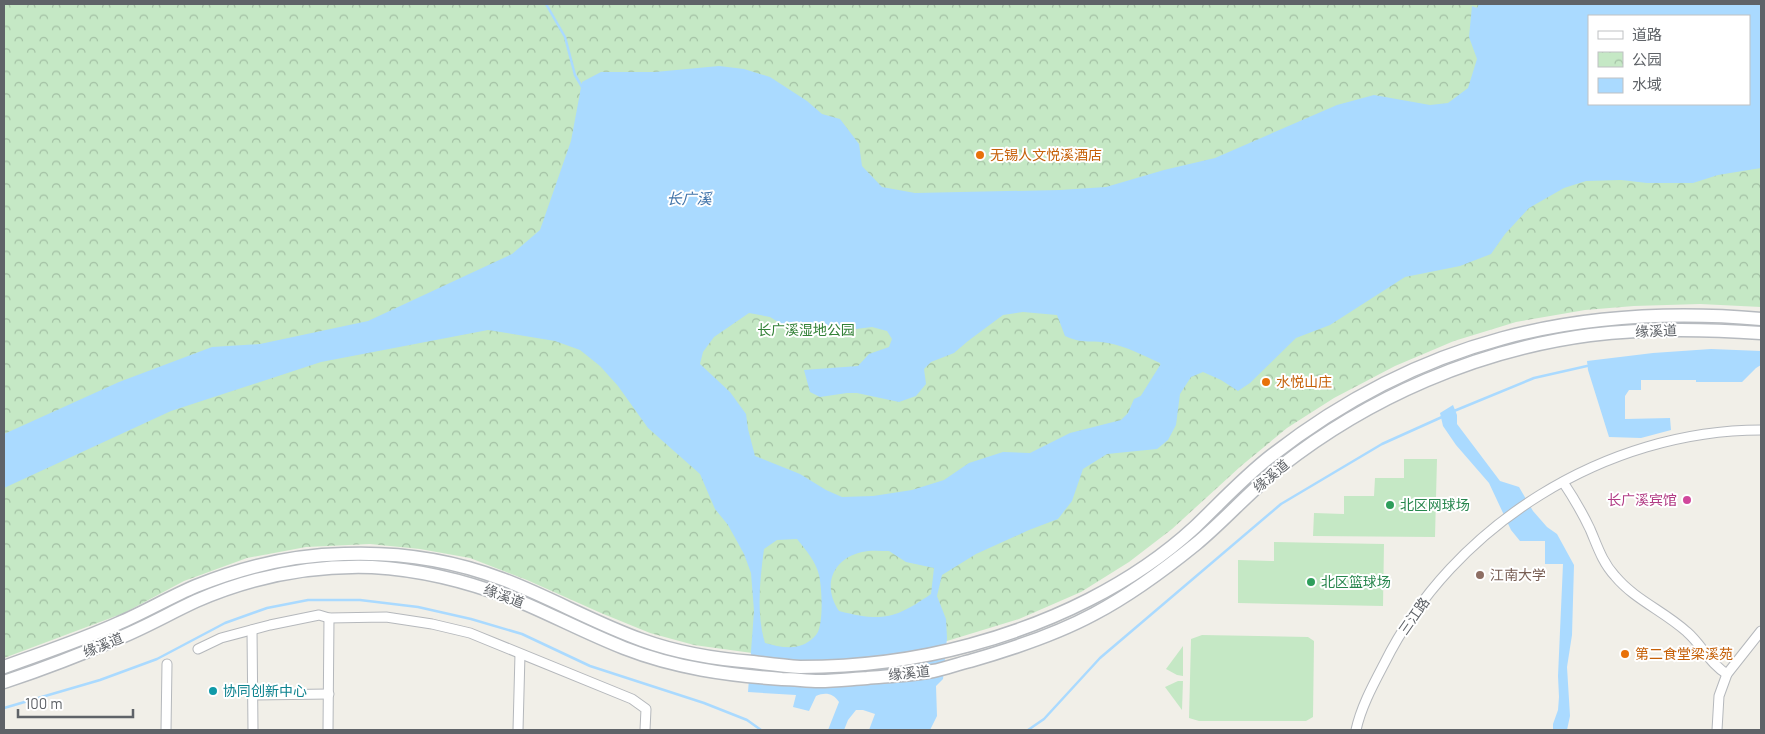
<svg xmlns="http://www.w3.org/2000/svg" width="1765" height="734" font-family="Barlow,'Noto Sans SC',sans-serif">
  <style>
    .grass { fill: #c5e8c5 }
    .park { fill: url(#park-crowns); fill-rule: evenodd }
    .water { fill: #aadaff; fill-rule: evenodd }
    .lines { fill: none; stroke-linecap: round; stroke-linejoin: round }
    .stream { stroke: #aadaff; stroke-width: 2.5 }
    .river { stroke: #aadaff; stroke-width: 14 }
    .street-casing { stroke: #b5b8bc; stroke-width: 11 }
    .secondary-casing { stroke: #b6babf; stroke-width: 15 }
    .street { stroke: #fff; stroke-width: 9 }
    .secondary { stroke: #fff; stroke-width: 12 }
    .food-dot { fill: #e8710a; stroke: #fff; stroke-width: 2 }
    .hotel-dot { fill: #d1479c; stroke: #fff; stroke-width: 2 }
    .leisure-dot { fill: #2e9e5b; stroke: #fff; stroke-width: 2 }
    .education-dot { fill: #8d6e63; stroke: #fff; stroke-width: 2 }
    .culture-dot { fill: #0f9aa8; stroke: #fff; stroke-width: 2 }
    .labels { text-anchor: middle; stroke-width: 4; stroke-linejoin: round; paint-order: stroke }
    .food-label { font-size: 14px; fill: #c56008; stroke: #fff; text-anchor: start }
    .park-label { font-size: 14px; fill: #348238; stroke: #fff }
    .street-label { font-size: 14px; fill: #5f6368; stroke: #fff }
    .hotel-label { font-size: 14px; fill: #b23c85; stroke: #fff; text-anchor: end }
    .leisure-label { font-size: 14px; fill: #27864d; stroke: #fff; text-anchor: start }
    .education-label { font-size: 14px; fill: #785e54; stroke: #fff; text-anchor: start }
    .culture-label { font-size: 14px; fill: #0d838f; stroke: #fff; text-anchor: start }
    .water-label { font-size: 15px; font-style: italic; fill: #4174aa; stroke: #fff }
  </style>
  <defs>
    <pattern id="park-crowns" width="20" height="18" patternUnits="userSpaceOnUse" patternTransform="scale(1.25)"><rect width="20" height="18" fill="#c5e8c5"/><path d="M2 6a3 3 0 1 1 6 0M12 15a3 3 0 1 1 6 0" fill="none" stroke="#a3c0a4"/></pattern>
  </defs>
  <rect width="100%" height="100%" fill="#f1efe8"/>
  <g class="grass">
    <path d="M1404 459H1437L1435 537 1313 536 1314 513 1344 514V496H1374L1375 478H1404Z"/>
    <path d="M1274 542 1384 544 1383 606 1238 603V560L1274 561Z"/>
    <path d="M1202 635 1308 637 1314 641 1313 717 1306 721H1199L1189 718 1191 639Z"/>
    <path d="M1183 646V676L1177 675 1166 669Z"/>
    <path d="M1178 681H1183L1182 710 1165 687Z"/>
  </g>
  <path class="park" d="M4 4H1761V307L1700 304 1634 306 1585 310 1516 322 1454 341 1395 366 1334 398 1287 428 1241 466 1172 529 1129 562 1081 592 1019 619 947 641 805 657 752 653 694 645 650 633 601 613 527 580 470 558 420 549 370 544 306 547 247 558 184 581 124 613 4 658ZM1589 16H1749V104H1589Z"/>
  <g class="water">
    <path d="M1479 4H1758L1761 6V168L1718 175 1693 183H1647L1621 180 1586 181 1564 188 1529 208 1505 234 1491 254 1460 266 1405 277 1330 325 1296 338 1250 383 1238 391 1221 380 1203 372 1191 377 1180 394 1176 425 1168 440 1157 449 1107 454 1083 469 1072 501 1058 519 1029 530 976 554 942 575 937 596 946 619 947 638 943 679 936 686 937 716 930 730H869L875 714 863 710H856L848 720 844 730H828L839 702C833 693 825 692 816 696L809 711 793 707 796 695 748 692 754 611 751 573 744 554 728 525 715 509 700 474 648 428 618 386 600 366 580 350 555 341 488 330 321 362 171 411 4 488V434L119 382 212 347 260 344 368 321 512 254 540 230 571 141 582 82 601 72H655L719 66 744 69 770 77 807 101 822 114 840 119 859 144 862 166 882 187 915 193 1060 190 1106 187 1164 170 1215 158 1337 105 1374 95 1430 105 1448 103 1468 88 1477 59 1469 37 1472 6 1477 8ZM1589 16H1749V104H1589ZM1023 312 1057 315 1065 336C1084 345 1090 339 1108 343 1126 346 1144 356 1160 363L1166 377 1160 387 1134 399 1128 413 1121 420 1070 433 1030 453 1003 452 969 463 944 480 912 490 873 496 842 497 826 490 800 474 755 456 748 429 746 414 730 392 700 364 703 352 714 337 749 313 770 317 785 326 814 335 832 336 848 330 872 327 887 331 892 339 889 347 869 354 858 366 804 370 810 392 820 397 847 393H857L899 402 916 396 926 384 924 369 931 362 954 353 968 341 1003 315ZM797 539C806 550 816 562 819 575 822 588 823 617 819 629 817 637 807 644 799 646 788 649 776 646 765 643 756 614 760 579 764 549L777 540ZM889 551 906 562 934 568 931 594C895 619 882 622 839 611 822 586 832 559 862 552 870 550 880 551 889 551Z"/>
    <path d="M1711 349 1761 351V365L1756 368 1742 382H1696V380H1641V390H1629L1625 396V419L1670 418 1671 430 1641 438 1609 437 1588 370 1587 361 1653 353Z"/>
    <path d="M1453 405 1457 415V424L1500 481 1519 487 1533 511 1547 527 1557 534 1574 565 1572 635 1567 667 1570 716 1567 730H1553V724L1558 710 1559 697 1558 676 1563 564H1545V541H1520L1511 530 1489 483 1456 445 1443 426 1440 413Z"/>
  </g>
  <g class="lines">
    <g class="stream">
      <path d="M546 4 565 37 575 75 582 87"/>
      <path d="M1454 411 1534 378 1587 366"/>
      <path d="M4 708 100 680 157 659 225 623 267 608 308 600H360L418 607 471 619 522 634 590 666 704 703 747 720 761 730"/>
      <path d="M1028 730 1044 719 1100 658 1281 504 1382 444 1442 417"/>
    </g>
    <path class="river" d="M1144 404 1174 356"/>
    <defs>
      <g id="street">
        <path d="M1563 482C1573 497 1582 512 1590 529 1597 545 1602 562 1615 576 1635 600 1664 611 1687 632 1702 645 1710 664 1727 674"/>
        <path d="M252 630 253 730"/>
        <path d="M198 649 221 638 270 625 319 615 329 618 386 617 432 624 470 633 632 699 646 709 645 730"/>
        <path d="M254 695 329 694"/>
        <path d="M166 730 167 664"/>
        <path d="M328 730 329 618"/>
        <path d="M518 730 520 654"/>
        <path d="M1356 730C1361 707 1373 685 1384 664 1453 525 1606 430 1761 430"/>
        <path d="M1717 730 1719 696 1727 674 1761 631"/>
      </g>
      <g id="secondary">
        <path d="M4 667C42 653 82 640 119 623 145 612 170 597 196 586 243 567 293 555 344 554 398 552 452 560 502 579 550 597 594 623 642 640 678 653 715 659 753 662 769 664 785 666 800 667 857 667 915 660 970 645 1051 623 1132 585 1195 527 1220 503 1244 477 1271 456 1418 341 1577 303 1761 319"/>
        <path d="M4 682C43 669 82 654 119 638 146 627 170 613 196 601 251 577 312 565 372 567 427 570 478 584 528 605 560 619 591 635 624 648 675 668 727 675 782 679 794 679 807 681 819 681 835 681 851 679 867 678 889 676 911 675 933 671 945 669 957 664 970 661 1012 649 1055 635 1094 614 1130 595 1164 570 1196 544 1225 520 1250 491 1280 467 1369 397 1477 350 1590 335 1647 328 1705 329 1761 333"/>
      </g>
    </defs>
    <use href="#street" class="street-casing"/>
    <use href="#secondary" class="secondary-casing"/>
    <use href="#street" class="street"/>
    <use href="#secondary" class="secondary"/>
  </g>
  <g class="food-dot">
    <circle cx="980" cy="155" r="5"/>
    <circle cx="1266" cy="382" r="5"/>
    <circle cx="1625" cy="654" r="5"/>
  </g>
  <circle class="hotel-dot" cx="1687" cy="500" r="5"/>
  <g class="leisure-dot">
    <circle cx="1390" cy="505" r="5"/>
    <circle cx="1311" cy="582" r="5"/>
  </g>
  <circle class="education-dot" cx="1480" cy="575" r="5"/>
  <circle class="culture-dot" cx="213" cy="691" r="5"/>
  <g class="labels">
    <g class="food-label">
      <text x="990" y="160">无锡人文悦溪酒店</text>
      <text x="1276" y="387">水悦山庄</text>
      <text x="1635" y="659">第二食堂梁溪苑</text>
    </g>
    <g class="park-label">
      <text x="806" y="335">长广溪湿地公园</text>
    </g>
    <g class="street-label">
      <text transform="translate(1656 331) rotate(-2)" y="5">缘溪道</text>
      <text transform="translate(1271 476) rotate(-40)" y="5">缘溪道</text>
      <text transform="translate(504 596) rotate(21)" y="5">缘溪道</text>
      <text transform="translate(1414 616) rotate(-55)" y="5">三江路</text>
      <text transform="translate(103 645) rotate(-22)" y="5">缘溪道</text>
      <text transform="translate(909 673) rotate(-6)" y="5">缘溪道</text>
    </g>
    <g class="hotel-label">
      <text x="1677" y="505">长广溪宾馆</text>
    </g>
    <g class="leisure-label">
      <text x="1400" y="510">北区网球场</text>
      <text x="1321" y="587">北区篮球场</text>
    </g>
    <g class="education-label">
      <text x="1490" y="580">江南大学</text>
    </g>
    <g class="culture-label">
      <text x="223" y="696">协同创新中心</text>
    </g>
    <g class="water-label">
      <text x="689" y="204">长广溪</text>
    </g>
  </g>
  <rect width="1765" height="734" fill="none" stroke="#5f6368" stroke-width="10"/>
  <rect x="1588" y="15" width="162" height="90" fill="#ffffff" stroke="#bfc1c3"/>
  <rect x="1598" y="31" width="25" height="8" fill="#ffffff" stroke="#bfc1c3"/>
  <text x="1632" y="40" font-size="15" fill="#5f6368">道路</text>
  <rect x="1598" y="52" width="25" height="15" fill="url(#park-crowns)" stroke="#bfc1c3"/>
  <text x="1632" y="65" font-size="15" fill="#5f6368">公园</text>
  <rect x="1598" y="78" width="25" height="15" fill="#aadaff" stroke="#bfc1c3"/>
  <text x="1632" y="90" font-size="15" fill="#5f6368">水域</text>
  <path d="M18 709v8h115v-8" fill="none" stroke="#5f6368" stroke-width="2.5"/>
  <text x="25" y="709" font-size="15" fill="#5f6368" stroke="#ffffff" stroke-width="4" paint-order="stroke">100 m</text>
</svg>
